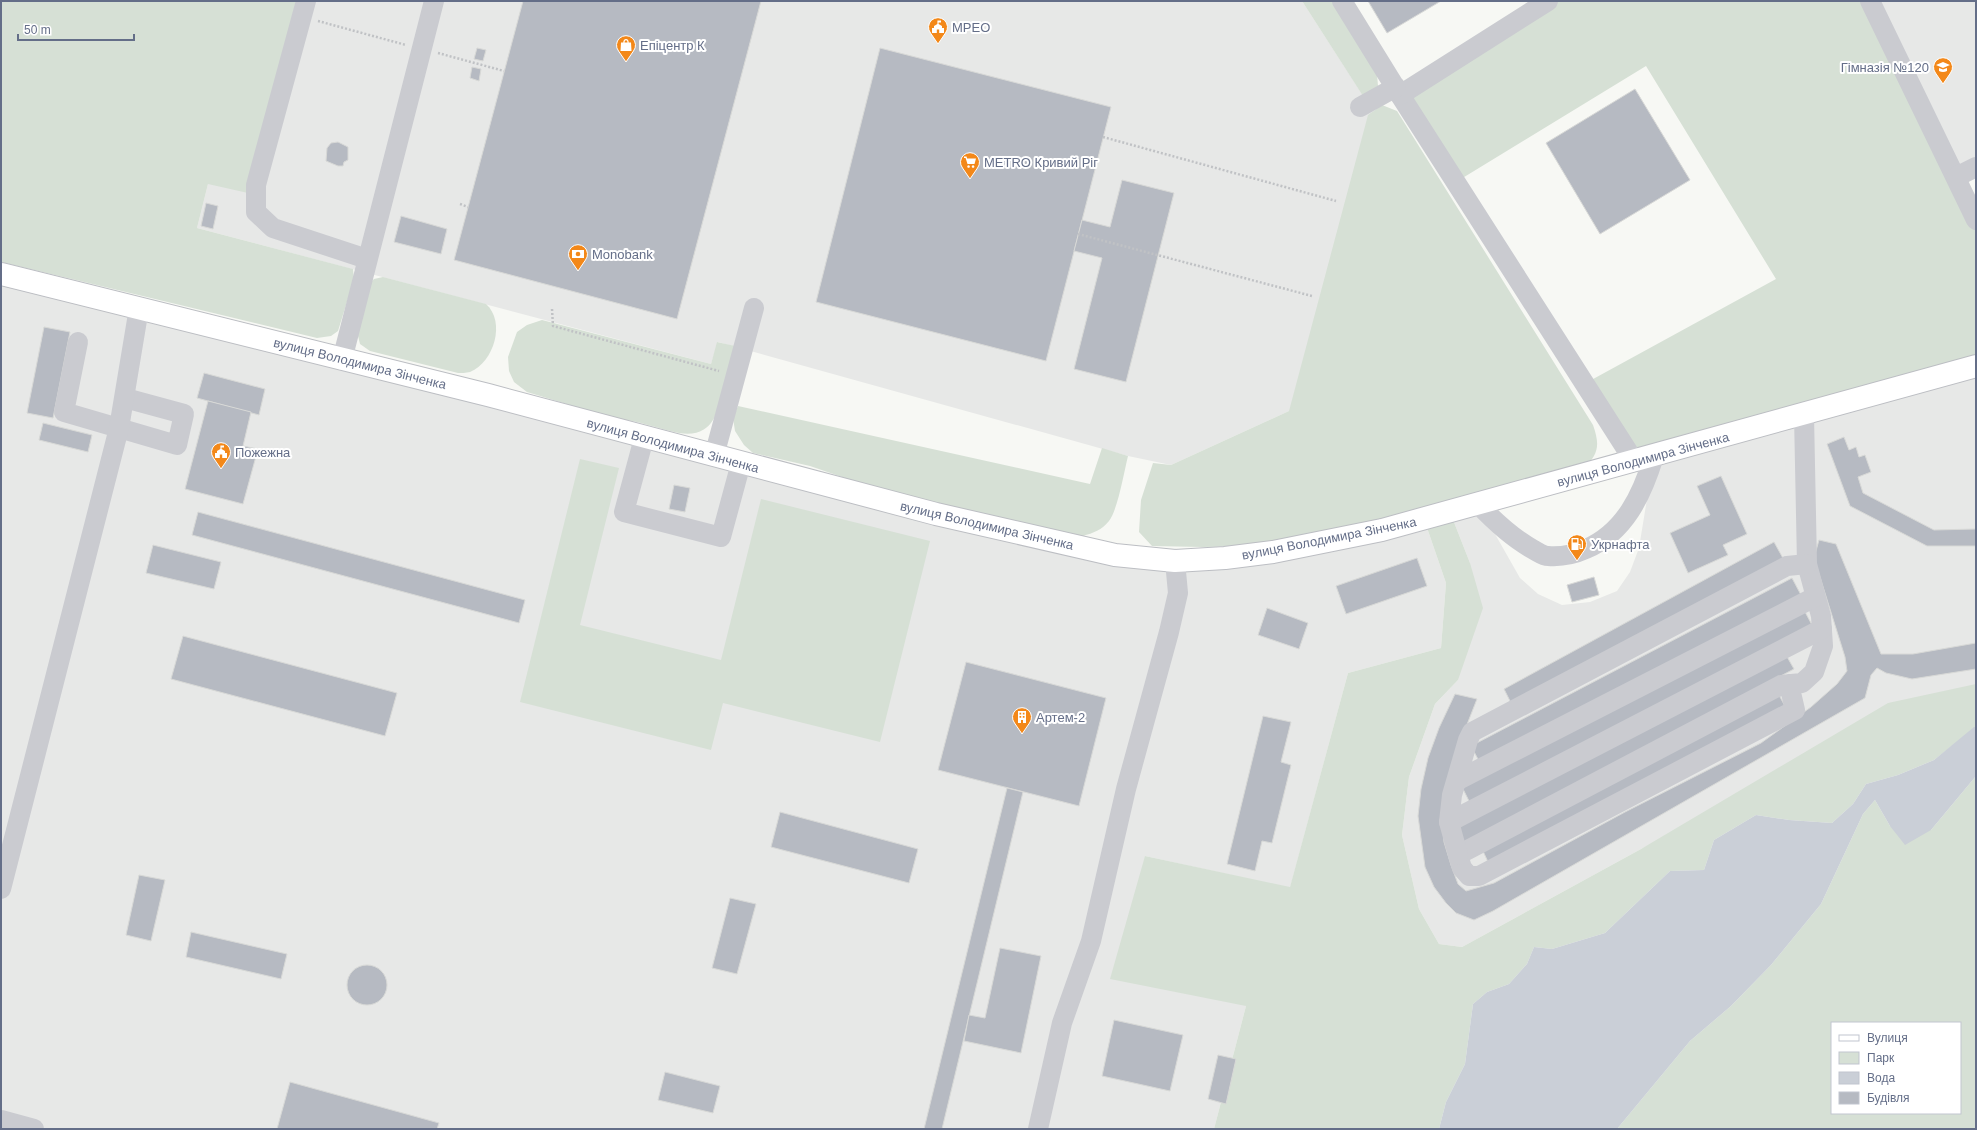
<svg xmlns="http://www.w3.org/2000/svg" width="1977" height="1130" font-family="Arial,sans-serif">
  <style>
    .built { fill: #e7e8e7 }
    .green { fill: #d6e0d5; fill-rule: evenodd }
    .water { fill: #cacfd7 }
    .building { fill: #b6bac2; stroke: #d8d9d7 }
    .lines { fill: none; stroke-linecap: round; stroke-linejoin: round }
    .major-casing { stroke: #bcbec3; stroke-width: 24 }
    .path { stroke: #c0c2c5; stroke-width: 2.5; stroke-dasharray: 2 2; stroke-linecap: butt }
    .minor { stroke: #cacbd0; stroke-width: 20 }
    .major { stroke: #fff; stroke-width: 22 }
    .labels { text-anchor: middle; stroke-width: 4; stroke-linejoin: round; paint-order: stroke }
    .poi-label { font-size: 13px; fill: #646e88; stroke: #fff; text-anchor: start }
    .street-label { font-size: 13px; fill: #646e88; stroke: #fff }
  </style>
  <rect width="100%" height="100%" fill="#f7f8f4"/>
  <g class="built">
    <path d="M296 1H1302L1373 111 1497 316 1171 465 1128 456 718 342 711 364 197 228 208 184Z"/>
    <path d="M1870 1H1976V167L1956 177Z"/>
    <path d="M1 274 1175 561 1424 519 1446 583 1441 648 1348 673 1290 888 1145 856 1246 1006 1214 1129H34L1 1120Z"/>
    <path d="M1976 368V685L1641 849 1462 947 1439 944 1419 909 1402 835 1409 777 1435 704 1458 680 1470 563 1450 512 1478 504 1520 578 1538 594 1562 605 1590 602 1617 591 1630 572 1639 548 1654 456Z"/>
  </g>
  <g class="green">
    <path d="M1 1H296L248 193 208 184 197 228 353 269 354 279 338 331 331 336 317 338 1 262Z"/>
    <path d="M1302 1H1333L1377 74 1378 86 1363 96Z"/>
    <path d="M1548 1H1870L1976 220V366L1634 461 1584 384 1776 279 1646 66 1456 182 1400 95Z"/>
    <path d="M1382 105 1397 111 1593 425C1600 445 1599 454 1583 469 1468 498 1345 537 1228 546 1203 548 1177 546 1152 546L1139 532 1141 500 1153 463 1171 465 1289 411 1368 115Z"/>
    <path d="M383 277 486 304C506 322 494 362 470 372 466 373 461 373 458 373L370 351 360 344 357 332 370 283 374 279Z"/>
    <path d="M542 320 711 364 717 342 735 346C732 360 728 374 724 388 717 414 713 438 679 433 658 429 638 420 616 419L527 392 514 382 509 371 508 357 517 332 527 325Z"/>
    <path d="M738 406 1090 484 1102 448 1128 456C1124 472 1118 509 1109 521 1102 530 1093 533 1083 536L886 492 810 466 753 453 744 445 735 431 733 418Z"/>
    <path d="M580 459 619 468 580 625 721 660 761 499 930 541 880 742 723 703 711 750 520 702Z"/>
    <path d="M1450 512 1470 563 1483 608 1458 680 1435 704 1409 777 1402 835 1419 909 1439 944 1462 947 1641 849 1888 703 1976 684V727L1934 760 1898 775 1866 784 1853 804 1832 823 1789 820 1756 815 1714 840 1704 870 1670 871 1605 933 1552 949 1534 947 1527 964 1509 984 1487 992 1473 1004 1465 1064 1446 1102 1439 1129H1214L1246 1006 1110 979 1145 856 1290 887 1348 673 1441 648 1446 583 1424 519Z"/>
    <path d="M1976 776V1129H1617L1690 1041 1731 1006 1771 965 1821 904 1863 814 1875 800 1890 826 1931 830ZM1832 1023H1960V1113H1832Z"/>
  </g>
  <path class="water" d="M1974 727H1976V776L1931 830 1905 845 1890 826 1875 800 1863 814 1821 904 1771 965 1731 1006 1690 1041 1617 1129H1439L1446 1102 1465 1064 1473 1004 1487 992 1509 984 1527 964 1534 947 1552 949 1605 933 1670 871 1704 870 1714 840 1756 815 1789 820 1832 823 1853 804 1866 784 1898 775 1934 760Z"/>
  <g class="building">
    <path d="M523 1H761L677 319 454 260Z"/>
    <path d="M1368 1H1441L1387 33Z"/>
    <path d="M477 48 486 50 483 61 474 59Z"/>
    <path d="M880 48 1111 107 1046 361 816 302Z"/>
    <path d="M472 67 481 69 479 81 470 78Z"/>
    <path d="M1635 89 1690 180 1600 234 1546 143Z"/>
    <path d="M338 142 348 147V160L344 162 343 166H338L326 161 327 148 331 143Z"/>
    <path d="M1122 180 1174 193 1126 382 1074 369 1102 258 1074 251 1082 220 1110 227Z"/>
    <path d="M206 203 218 206 213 229 201 226Z"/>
    <path d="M401 216 447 229 441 254 394 242Z"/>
    <path d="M44 327 70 332 53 418 27 413Z"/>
    <path d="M204 373 265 389 259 415 197 398Z"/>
    <path d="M208 401 251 412 243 446 258 449 243 504 185 489Z"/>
    <path d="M43 423 92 435 88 452 39 440Z"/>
    <path d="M1844 437 1849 450 1856 447 1859 457 1865 455 1871 472 1858 477 1863 493 1934 530 1976 529V546H1927L1850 506 1827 444Z"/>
    <path d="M1721 476 1747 534 1723 545 1728 555 1688 573 1670 533 1710 515 1697 486Z"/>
    <path d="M674 485 690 488 685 512 669 509Z"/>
    <path d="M198 512 525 600 519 623 192 535Z"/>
    <path d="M1819 540 1836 544 1881 654H1913L1976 643V669L1912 679 1886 673 1877 668 1871 675 1865 698 1493 911 1474 920 1456 913 1446 903 1434 887 1425 867 1418 816 1421 789 1428 758 1439 728 1455 694 1477 699 1457 750 1442 820 1444 842 1451 865 1458 884 1466 891 1494 883 1625 812 1761 743 1811 707 1837 684 1847 671 1845 657 1814 558Z"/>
    <path d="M1774 542 1784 560 1513 707 1504 689Z"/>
    <path d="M153 545 221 562 214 589 146 573Z"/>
    <path d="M1417 558 1427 586 1346 614 1336 586Z"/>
    <path d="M1594 577 1599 595 1572 602 1567 585Z"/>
    <path d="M1792 578 1801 595 1480 763 1471 746Z"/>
    <path d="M1267 608 1308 623 1299 649 1258 635Z"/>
    <path d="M1804 610 1812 625 1470 803 1462 787Z"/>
    <path d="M183 636 397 693 385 736 171 679Z"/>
    <path d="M1786 655 1794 669 1464 842 1457 828Z"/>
    <path d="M966 662 1106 698 1079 806 938 770Z"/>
    <path d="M1779 695 1787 710 1489 864 1482 849Z"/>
    <path d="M1263 716 1291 722 1281 762 1291 765 1272 843 1262 841 1255 871 1227 864Z"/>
    <path d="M1007 788 1023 792 942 1129H924Z"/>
    <path d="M780 812 918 849 909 883 771 847Z"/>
    <path d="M139 875 165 880 151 941 126 935Z"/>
    <path d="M730 898 756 904 737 974 712 968Z"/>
    <path d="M191 932 287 954 281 979 186 957Z"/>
    <path d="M1000 948 1041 956 1021 1053 964 1041 969 1015 985 1018Z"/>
    <circle cx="367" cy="985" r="20"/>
    <path d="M1114 1020 1183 1035 1170 1091 1102 1076Z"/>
    <path d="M1218 1055 1236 1059 1226 1104 1208 1099Z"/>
    <path d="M665 1072 720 1086 713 1113 658 1100Z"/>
    <path d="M290 1082 439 1123 437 1129H277Z"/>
  </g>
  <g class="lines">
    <defs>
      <path id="major" d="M1 274 488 395 936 514 1115 555 1175 561 1225 558 1273 552 1382 530 1976 366"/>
    </defs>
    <use href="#major" class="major-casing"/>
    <g class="path">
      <path d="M318 21 406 45"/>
      <path d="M438 53 504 71"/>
      <path d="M1103 137 1336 201"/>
      <path d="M460 204 468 207"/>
      <path d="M1078 234 1312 296"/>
      <path d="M552 309 553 326 719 371"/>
    </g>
    <g class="minor">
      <path d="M306 1 256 185V212L273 228 367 259"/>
      <path d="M1342 1 1400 95 1634 461"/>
      <path d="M1870 1 1976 220"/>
      <path d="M1400 95 1548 1"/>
      <path d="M1360 107 1396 87"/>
      <path d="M1956 177 1976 167"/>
      <path d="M78 342 64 412 177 445 184 414 125 398"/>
      <path d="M342 360 434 1"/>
      <path d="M644 438 624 512 721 537 741 463"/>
      <path d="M714 456 754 308"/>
      <path d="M1478 504C1495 522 1512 538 1534 550 1538 552 1543 556 1548 556 1561 557 1575 554 1586 549 1625 532 1642 495 1654 456"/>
      <path d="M1789 684 1795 710 1479 876H1469L1462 868 1458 855 1781 685 1802 683 1814 672 1823 646 1821 616 1807 564 1804 415"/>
      <path d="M1458 780 1815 597"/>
      <path d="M1449 822 1822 629"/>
      <path d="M1458 855 1449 822 1452 795 1468 740 1472 732 1787 566 1807 564"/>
      <path d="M1 889 119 428 139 308"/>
      <path d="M1 1120 34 1129"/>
      <path d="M1038 1129 1062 1023 1091 941 1126 789 1169 632 1178 593 1175 561"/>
    </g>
    <use href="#major" class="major"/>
  </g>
  <defs>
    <symbol id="civic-pin" viewBox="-11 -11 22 30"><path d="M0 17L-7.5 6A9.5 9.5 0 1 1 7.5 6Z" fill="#f38819" stroke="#fff"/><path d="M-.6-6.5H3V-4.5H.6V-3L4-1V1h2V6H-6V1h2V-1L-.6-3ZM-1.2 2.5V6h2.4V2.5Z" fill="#fff"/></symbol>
    <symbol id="shop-pin" viewBox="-11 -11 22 30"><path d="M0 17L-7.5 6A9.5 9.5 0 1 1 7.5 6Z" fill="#f38819" stroke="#fff"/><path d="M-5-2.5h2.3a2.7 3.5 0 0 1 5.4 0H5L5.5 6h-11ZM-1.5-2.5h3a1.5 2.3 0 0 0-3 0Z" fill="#fff"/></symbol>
    <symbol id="school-pin" viewBox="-11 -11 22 30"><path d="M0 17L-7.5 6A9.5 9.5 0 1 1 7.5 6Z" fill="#f38819" stroke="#fff"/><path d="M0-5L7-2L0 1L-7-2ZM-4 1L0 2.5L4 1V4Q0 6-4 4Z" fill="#fff"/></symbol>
    <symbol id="supermarket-pin" viewBox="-11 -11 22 30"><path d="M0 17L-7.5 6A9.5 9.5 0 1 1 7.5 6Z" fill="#f38819" stroke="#fff"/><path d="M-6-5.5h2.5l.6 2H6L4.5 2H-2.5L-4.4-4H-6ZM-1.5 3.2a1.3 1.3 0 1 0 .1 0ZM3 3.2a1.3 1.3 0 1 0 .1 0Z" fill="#fff"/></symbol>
    <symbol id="bank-pin" viewBox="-11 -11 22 30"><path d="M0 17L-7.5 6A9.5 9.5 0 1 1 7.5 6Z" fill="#f38819" stroke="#fff"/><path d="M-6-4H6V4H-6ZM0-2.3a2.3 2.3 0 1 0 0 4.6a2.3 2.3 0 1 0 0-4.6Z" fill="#fff"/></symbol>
    <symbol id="fuel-pin" viewBox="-11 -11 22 30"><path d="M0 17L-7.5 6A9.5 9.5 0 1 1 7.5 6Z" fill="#f38819" stroke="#fff"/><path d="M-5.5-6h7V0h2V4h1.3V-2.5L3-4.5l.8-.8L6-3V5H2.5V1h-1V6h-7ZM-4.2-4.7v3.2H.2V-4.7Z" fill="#fff"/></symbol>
    <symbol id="building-pin" viewBox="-11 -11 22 30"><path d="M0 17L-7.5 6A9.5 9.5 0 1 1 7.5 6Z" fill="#f38819" stroke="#fff"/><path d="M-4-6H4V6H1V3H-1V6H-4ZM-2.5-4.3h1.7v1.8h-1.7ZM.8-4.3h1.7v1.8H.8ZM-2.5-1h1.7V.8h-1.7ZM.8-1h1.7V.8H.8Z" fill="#fff"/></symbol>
  </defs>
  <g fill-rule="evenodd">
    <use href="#civic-pin" x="927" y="16" width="22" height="30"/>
    <use href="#shop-pin" x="615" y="34" width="22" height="30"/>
    <use href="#school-pin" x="1932" y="56" width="22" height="30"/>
    <use href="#supermarket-pin" x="959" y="151" width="22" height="30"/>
    <use href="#bank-pin" x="567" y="243" width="22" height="30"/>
    <use href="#civic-pin" x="210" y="441" width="22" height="30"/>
    <use href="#fuel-pin" x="1566" y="533" width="22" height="30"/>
    <use href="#building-pin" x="1011" y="706" width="22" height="30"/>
  </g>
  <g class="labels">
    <g class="poi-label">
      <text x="952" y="32">МРЕО</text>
      <text x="640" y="50">Епіцентр К</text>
      <text x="1929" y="72" text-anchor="end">Гімназія №120</text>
      <text x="984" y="167">METRO Кривий Ріг</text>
      <text x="592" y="259">Monobank</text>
      <text x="235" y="457">Пожежна</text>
      <text x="1591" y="549">Укрнафта</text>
      <text x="1036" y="722">Артем-2</text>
    </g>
    <g class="street-label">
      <text transform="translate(360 363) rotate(14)" y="5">вулиця Володимира Зінченка</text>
      <text transform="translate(673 445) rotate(15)" y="5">вулиця Володимира Зінченка</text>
      <text transform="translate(1643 459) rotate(-15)" y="5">вулиця Володимира Зінченка</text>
      <text transform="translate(987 525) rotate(13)" y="5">вулиця Володимира Зінченка</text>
      <text transform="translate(1329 538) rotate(-11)" y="5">вулиця Володимира Зінченка</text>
    </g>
  </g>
  <rect width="1977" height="1130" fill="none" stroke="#646e88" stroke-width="4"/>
  <rect x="1831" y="1022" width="130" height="92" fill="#ffffff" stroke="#c1c5cf"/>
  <rect x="1839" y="1035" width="20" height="6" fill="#ffffff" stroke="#c1c5cf"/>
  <text x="1867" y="1042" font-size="12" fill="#646e88">Вулиця</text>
  <rect x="1839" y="1052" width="20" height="12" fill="#d6e0d5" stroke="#c1c5cf"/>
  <text x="1867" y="1062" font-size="12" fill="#646e88">Парк</text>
  <rect x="1839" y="1072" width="20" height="12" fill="#cacfd7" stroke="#c1c5cf"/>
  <text x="1867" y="1082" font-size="12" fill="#646e88">Вода</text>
  <rect x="1839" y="1092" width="20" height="12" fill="#b6bac2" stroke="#c1c5cf"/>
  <text x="1867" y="1102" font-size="12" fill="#646e88">Будівля</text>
  <path d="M18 34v6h116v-6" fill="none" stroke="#646e88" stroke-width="2"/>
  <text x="24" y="34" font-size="12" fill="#646e88" stroke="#ffffff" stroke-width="3" paint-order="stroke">50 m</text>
</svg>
